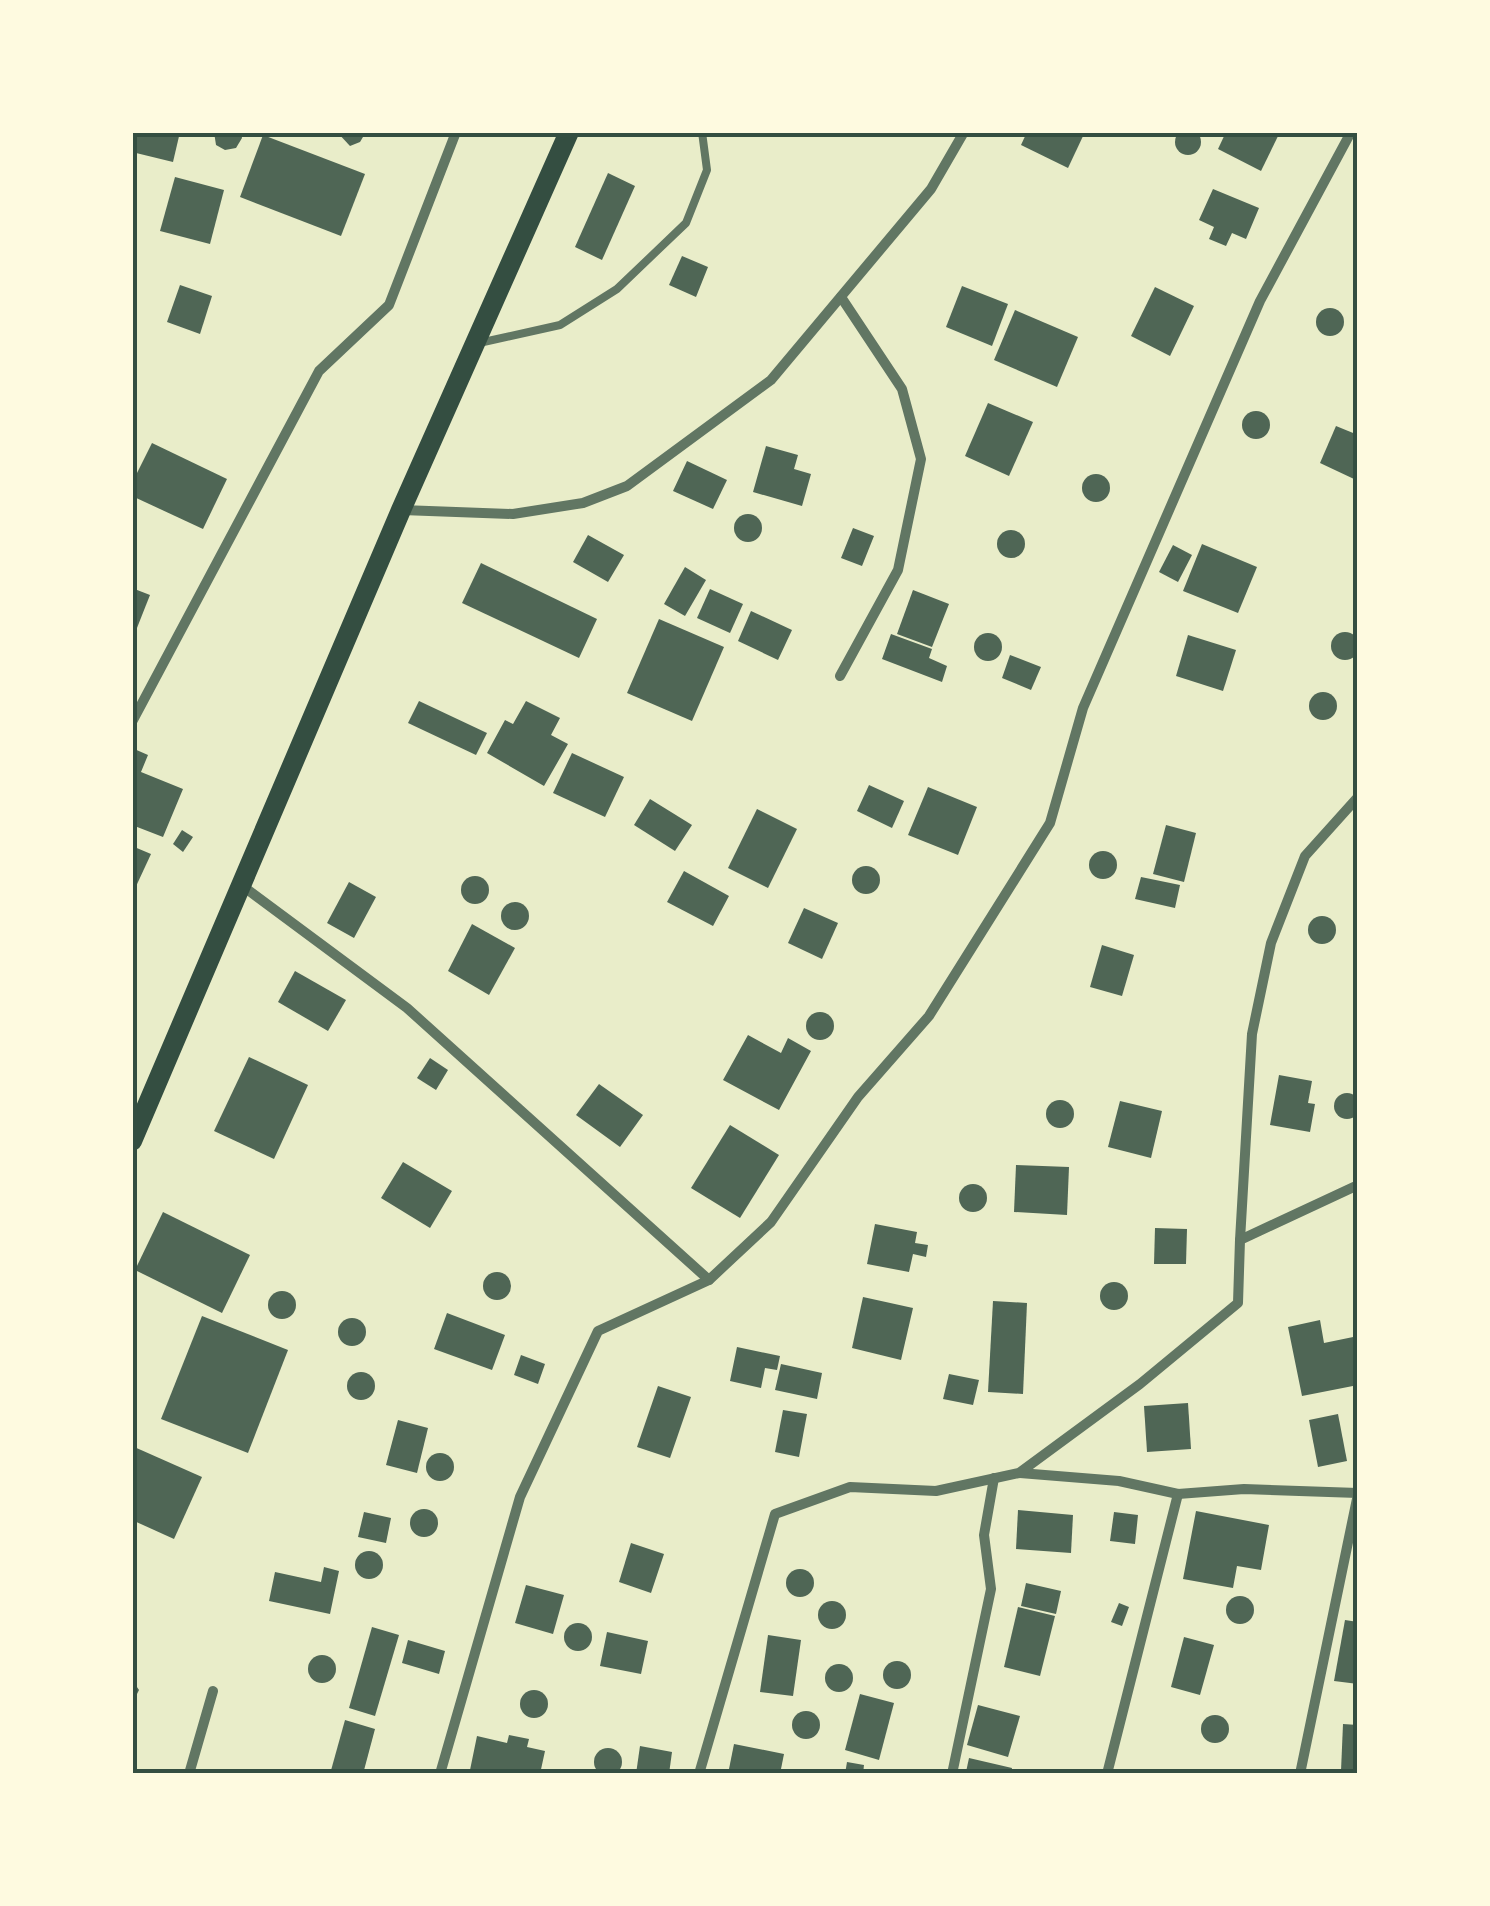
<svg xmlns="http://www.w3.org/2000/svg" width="1490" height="1906" font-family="Inter,sans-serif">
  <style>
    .building { fill: #4f6655 }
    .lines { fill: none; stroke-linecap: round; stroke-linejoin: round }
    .service { stroke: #617663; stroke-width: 8 }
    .minor { stroke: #617663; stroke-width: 10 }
    .secondary { stroke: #344e41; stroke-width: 20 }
    .neatline { fill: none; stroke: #344e41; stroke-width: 4 }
  </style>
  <rect width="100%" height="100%" fill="#e9edc9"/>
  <g class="building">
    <circle cx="1188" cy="142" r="13"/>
    <path d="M132 132H180L173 162 132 152Z"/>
    <path d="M214 132H241L242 138 236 148 225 150 216 145Z"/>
    <path d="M337 132H366L360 142 350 146Z"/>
    <path d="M1027 132H1081L1084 134 1068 168 1021 145Z"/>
    <path d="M1226 132H1280L1261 171 1218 149Z"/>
    <path d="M263 135 365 174 341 236 240 197Z"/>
    <path d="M608 173 635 186 602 260 575 247Z"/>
    <path d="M175 177 224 190 210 244 160 231Z"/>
    <path d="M1213 189 1259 208 1246 239 1232 233 1226 246 1209 239 1214 227 1199 220Z"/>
    <path d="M682 256 708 267 696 297 669 285Z"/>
    <path d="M180 285 212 296 200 334 167 322Z"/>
    <path d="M962 286 1008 304 992 346 946 327Z"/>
    <path d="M1155 287 1194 306 1170 356 1131 336Z"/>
    <circle cx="1330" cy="322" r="14"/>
    <path d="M1015 310 1078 337 1057 387 994 360Z"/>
    <path d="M988 403 1033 422 1009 476 965 456Z"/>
    <circle cx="1256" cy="425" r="14"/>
    <path d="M1336 426 1358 435 1354 479 1320 463Z"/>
    <path d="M152 443 227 479 203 529 132 496V483Z"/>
    <path d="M766 446 798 455 794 469 811 474 802 506 753 492Z"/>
    <path d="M687 461 727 480 713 509 673 491Z"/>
    <circle cx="1096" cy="488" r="14"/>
    <circle cx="748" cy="528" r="14"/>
    <path d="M853 528 874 536 862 566 841 558Z"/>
    <circle cx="1011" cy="544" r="14"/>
    <path d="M588 535 624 555 608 582 573 562Z"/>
    <path d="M1202 544 1257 567 1238 613 1183 591Z"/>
    <path d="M1173 545 1192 555 1178 582 1159 572Z"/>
    <path d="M481 563 597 619 579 658 462 603Z"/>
    <path d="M685 567 706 580 685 616 664 604Z"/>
    <path d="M132 588 150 595 133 638H132Z"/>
    <path d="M710 589 743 604 730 633 697 618Z"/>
    <path d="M913 590 949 604 932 647 897 634Z"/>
    <path d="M751 611 792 630 778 660 738 641Z"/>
    <path d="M659 619 724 647 692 721 627 693Z"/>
    <circle cx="1345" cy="646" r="14"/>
    <circle cx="988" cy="647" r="14"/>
    <path d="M891 634 932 649 929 658 947 666 942 682 882 659Z"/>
    <path d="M1188 635 1236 650 1223 691 1176 676Z"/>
    <path d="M1010 655 1041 667 1031 690 1002 678Z"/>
    <circle cx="1323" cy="706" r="14"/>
    <path d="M419 701 487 733 476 755 408 723Z"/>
    <path d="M526 701 560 718 551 735 568 744 544 786 487 753 505 720 513 724Z"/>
    <path d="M132 748 148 755 141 772 183 789 163 837 132 825Z"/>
    <path d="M572 753 624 777 605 817 553 793Z"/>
    <path d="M869 785 904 801 892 828 857 811Z"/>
    <path d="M928 787 977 807 958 855 908 835Z"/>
    <path d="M650 799 692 825 675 851 634 825Z"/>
    <path d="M757 809 797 829 768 888 728 868Z"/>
    <path d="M1166 825 1196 833 1184 882 1153 874Z"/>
    <path d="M182 830 193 837 183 852 173 844Z"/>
    <path d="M132 846 151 854 132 895Z"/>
    <circle cx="1103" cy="865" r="14"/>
    <circle cx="866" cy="880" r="14"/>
    <path d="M684 871 729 896 713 926 667 902Z"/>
    <circle cx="475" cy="890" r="14"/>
    <path d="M1141 877 1180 885 1175 908 1135 899Z"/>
    <path d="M349 882 376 897 354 938 327 923Z"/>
    <circle cx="515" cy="916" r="14"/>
    <path d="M804 908 838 923 822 959 788 943Z"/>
    <circle cx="1322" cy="930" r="14"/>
    <path d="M472 924 515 948 489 995 448 971Z"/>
    <path d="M1102 945 1134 955 1122 996 1090 987Z"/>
    <path d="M295 971 346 1000 328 1031 278 1002Z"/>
    <circle cx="820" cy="1026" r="14"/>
    <path d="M748 1035 781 1053 788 1038 811 1051 779 1110 723 1080Z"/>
    <path d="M249 1057 308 1085 274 1159 214 1131Z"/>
    <path d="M430 1058 448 1070 436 1090 417 1078Z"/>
    <path d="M1279 1075 1312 1081 1308 1103 1315 1104 1310 1132 1270 1125Z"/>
    <path d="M599 1084 643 1115 620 1147 576 1115Z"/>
    <circle cx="1347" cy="1106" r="13"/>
    <circle cx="1060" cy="1114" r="14"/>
    <path d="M1120 1101 1162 1111 1151 1158 1108 1147Z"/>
    <path d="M730 1125 779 1155 740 1218 691 1188Z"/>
    <path d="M403 1162 452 1191 430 1228 381 1198Z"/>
    <path d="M1016 1165 1069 1167 1067 1215 1014 1212Z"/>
    <circle cx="973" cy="1198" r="14"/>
    <path d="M163 1212 250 1255 222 1313 135 1270Z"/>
    <path d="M875 1224 917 1232 915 1243 928 1245 926 1257 913 1254 909 1272 867 1264Z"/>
    <path d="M1155 1228 1187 1229 1186 1264H1154Z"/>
    <circle cx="497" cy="1286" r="14"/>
    <circle cx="1114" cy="1296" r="14"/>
    <circle cx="282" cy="1305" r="14"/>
    <path d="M863 1297 913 1308 901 1360 852 1348Z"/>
    <path d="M993 1301 1027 1303 1023 1394 988 1392Z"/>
    <path d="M447 1313 505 1335 492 1370 434 1349Z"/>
    <path d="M202 1316 288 1350 248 1453 161 1419Z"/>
    <circle cx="352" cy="1332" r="14"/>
    <path d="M1320 1320 1324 1343 1358 1336V1385L1302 1396 1288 1327Z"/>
    <path d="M737 1347 780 1356 777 1370 765 1368 761 1388 730 1381Z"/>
    <path d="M521 1355 545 1364 538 1384 514 1375Z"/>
    <path d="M781 1364 822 1373 817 1399 775 1390Z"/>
    <circle cx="361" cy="1386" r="14"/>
    <path d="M949 1374 979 1380 973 1405 943 1399Z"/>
    <path d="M658 1386 691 1397 670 1458 637 1447Z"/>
    <path d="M1188 1403 1191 1449 1147 1452 1144 1406Z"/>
    <path d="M783 1410 807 1414 799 1457 775 1452Z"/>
    <path d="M1338 1414 1347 1461 1318 1467 1309 1420Z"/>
    <path d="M398 1420 428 1428 417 1473 386 1465Z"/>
    <path d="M132 1446 202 1477 174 1539 132 1520Z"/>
    <circle cx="440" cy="1467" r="14"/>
    <circle cx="424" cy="1523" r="14"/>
    <path d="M1018 1510 1073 1515 1071 1553 1016 1549Z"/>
    <path d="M1196 1511 1269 1525 1261 1570 1237 1566 1233 1588 1183 1579Z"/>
    <path d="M364 1512 391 1518 386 1543 358 1537Z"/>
    <path d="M1114 1512 1138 1515 1135 1544 1110 1541Z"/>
    <path d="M631 1543 664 1554 651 1593 619 1582Z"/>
    <circle cx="369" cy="1565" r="14"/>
    <path d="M324 1567 339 1571 330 1614 269 1601 275 1572 321 1582Z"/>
    <circle cx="800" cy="1583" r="14"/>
    <path d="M1026 1583 1061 1591 1056 1614 1021 1606Z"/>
    <path d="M526 1585 564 1595 553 1634 515 1623Z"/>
    <circle cx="1240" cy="1610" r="14"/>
    <circle cx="832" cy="1615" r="14"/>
    <path d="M1119 1603 1129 1607 1122 1626 1111 1622Z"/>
    <path d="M1018 1607 1055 1616 1040 1676 1004 1667Z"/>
    <path d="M1345 1620 1358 1622V1684L1334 1681Z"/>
    <circle cx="578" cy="1637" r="14"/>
    <path d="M372 1627 399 1635 375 1716 349 1708Z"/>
    <path d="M607 1632 648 1641 641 1674 600 1666Z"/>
    <path d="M768 1635 801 1640 793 1696 760 1692Z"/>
    <path d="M1184 1637 1214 1645 1200 1695 1171 1687Z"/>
    <path d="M408 1640 445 1651 439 1674 402 1663Z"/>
    <circle cx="322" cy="1669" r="14"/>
    <circle cx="897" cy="1675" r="14"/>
    <circle cx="839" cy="1678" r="14"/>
    <path d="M132 1680 139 1690 132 1704Z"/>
    <circle cx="534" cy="1704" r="14"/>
    <path d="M860 1694 894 1703 879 1760 845 1750Z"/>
    <path d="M978 1705 1020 1716 1008 1757 967 1745Z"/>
    <circle cx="806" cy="1725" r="14"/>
    <circle cx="1215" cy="1729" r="14"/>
    <path d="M345 1720 375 1729 363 1774H330Z"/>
    <path d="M1343 1724 1358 1725V1772L1341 1771Z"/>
    <path d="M509 1735 529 1739 527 1747 545 1751 540 1774 470 1770 477 1736 507 1743Z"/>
    <path d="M734 1744 784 1754 780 1774H728Z"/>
    <path d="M640 1746 672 1752 669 1774H636Z"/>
    <circle cx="608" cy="1762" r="14"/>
    <path d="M969 1758 1012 1768 1011 1774 966 1772Z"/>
    <path d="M847 1762 864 1765 863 1774H845Z"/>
  </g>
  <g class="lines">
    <path class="service" d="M479 343 560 325 617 289 686 223 707 170 702 132"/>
    <g class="minor">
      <path d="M402 510 513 514 583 503 627 486 771 380 931 189 964 132"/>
      <path d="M840 676 898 570 921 459 902 389 841 297"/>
      <path d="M132 722 319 371 389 305 456 132"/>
      <path d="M244 887 407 1008 709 1280"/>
      <path d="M1240 1240 1252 1034 1271 943 1305 856 1358 797"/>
      <path d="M1020 1473 1119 1481 1178 1494 1244 1489 1358 1493"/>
      <path d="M189 1774 213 1691"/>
      <path d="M440 1774 520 1497 598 1331 709 1280 771 1222 858 1097 929 1016 1050 823 1083 708 1260 301 1351 132"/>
      <path d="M699 1774 775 1514 850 1487 936 1491 1019 1473 1140 1384 1238 1303 1240 1240 1358 1185"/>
      <path d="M952 1774 991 1589 984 1535 994 1478"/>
      <path d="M1107 1774 1178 1494"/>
      <path d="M1300 1774 1358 1494"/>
    </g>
    <path class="secondary" d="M132 1141 401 510 569 132"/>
  </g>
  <rect width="1490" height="1906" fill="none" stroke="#fefae0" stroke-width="270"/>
  <rect x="135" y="135" width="1220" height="1636" class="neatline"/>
</svg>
